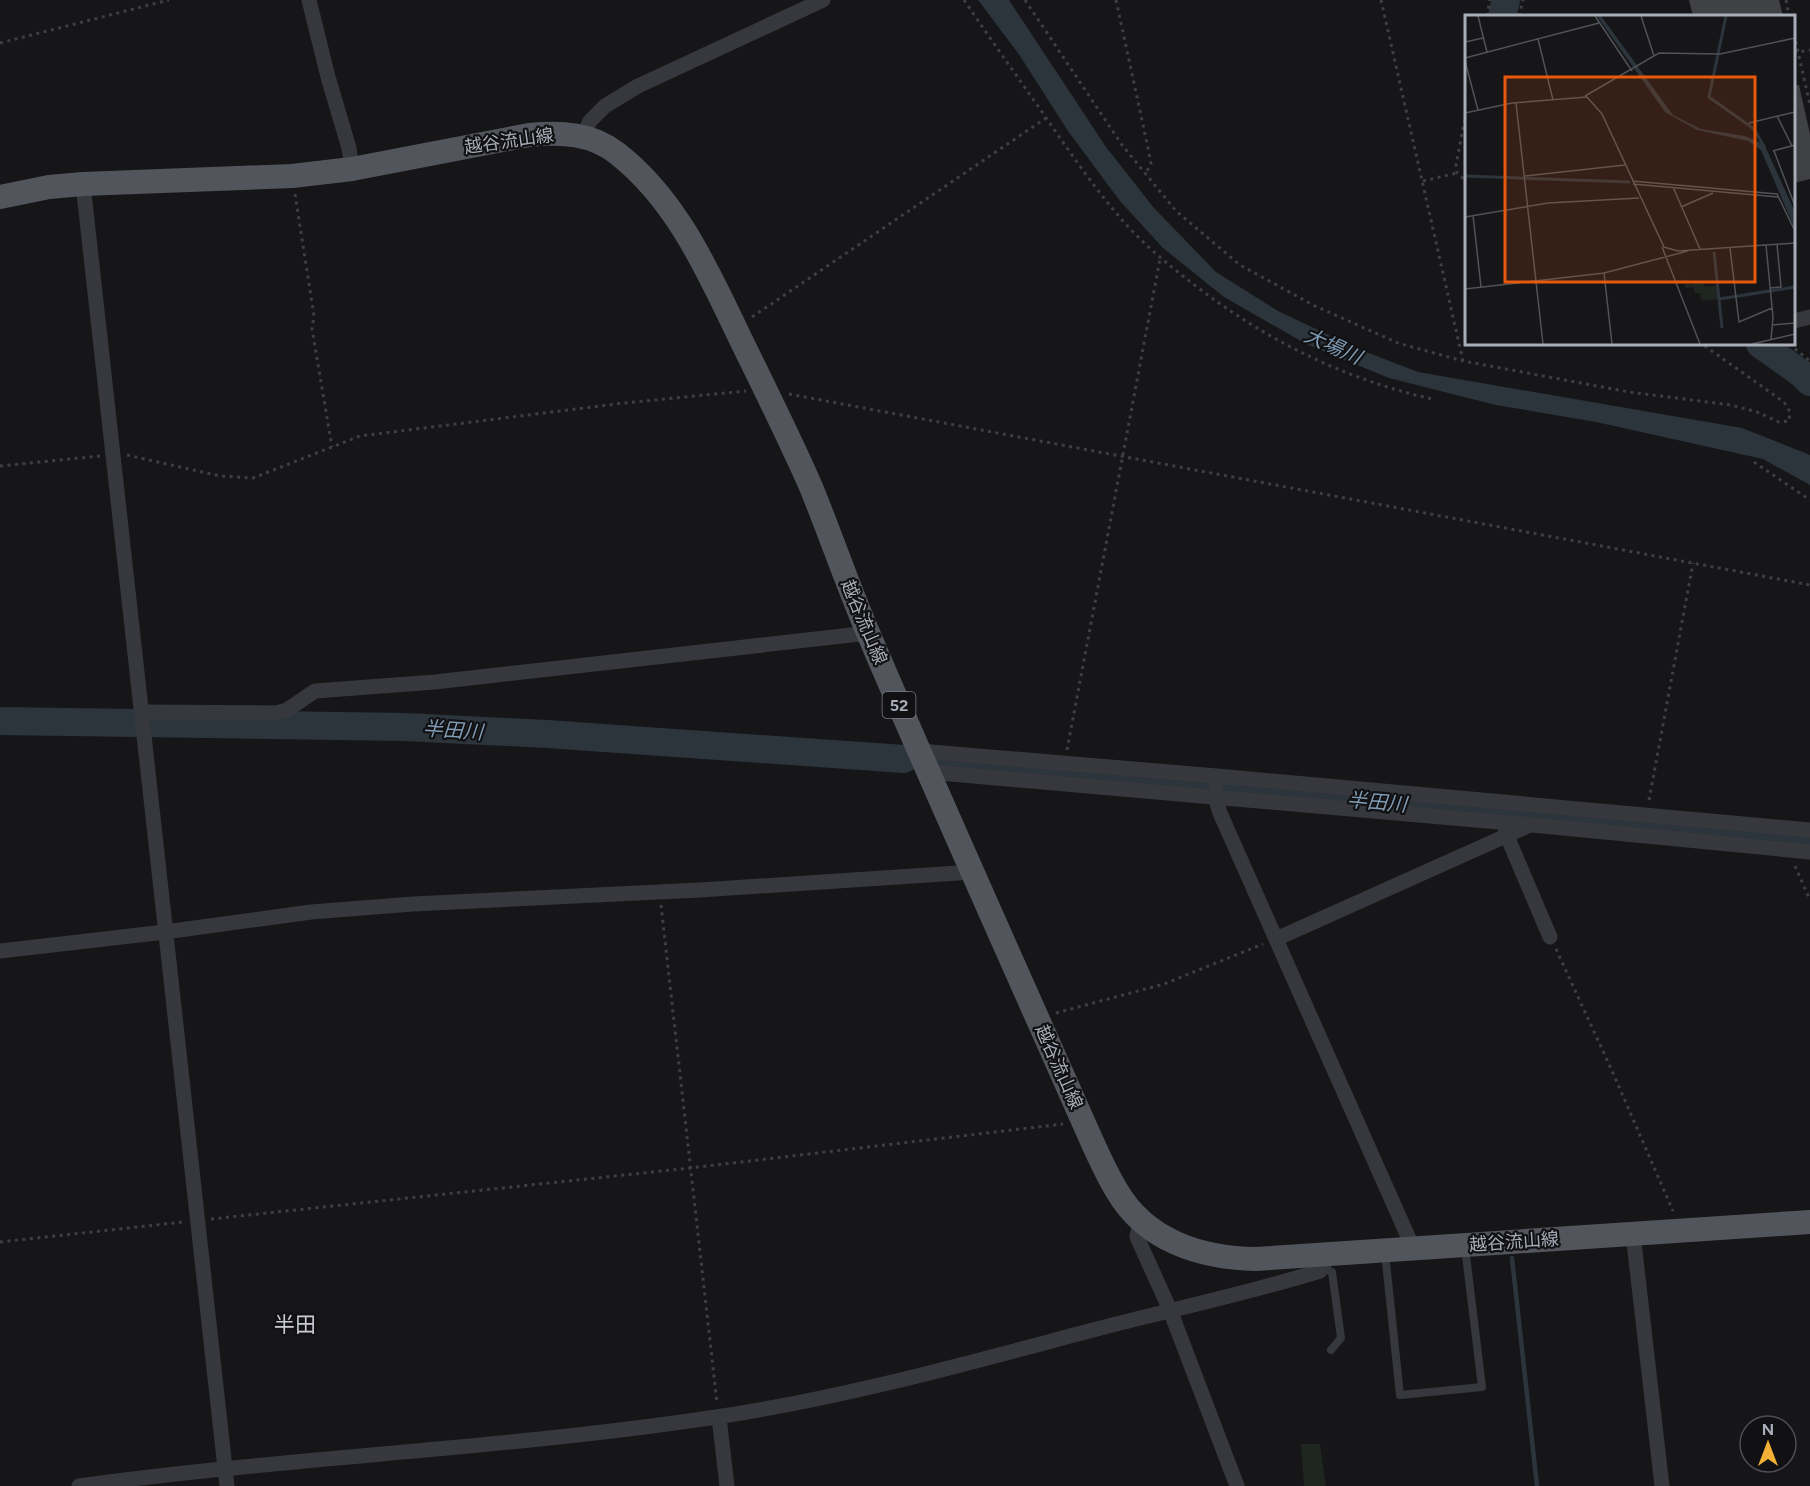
<svg xmlns="http://www.w3.org/2000/svg" width="1810" height="1486" font-family="Figtree,'Noto Sans JP',sans-serif">
  <style>
    .green { fill: #1e261f }
    .water { fill: #2c353c }
    .lines { fill: none; stroke-linecap: round; stroke-linejoin: round }
    .stream { stroke: #2c353c; stroke-width: 4.5 }
    .river { stroke: #2c353c; stroke-width: 28 }
    .building { fill: #404145 }
    .path { stroke: #3d3f44; stroke-width: 3; stroke-dasharray: 3 4.5; stroke-linecap: butt }
    .service { stroke: #37383d; stroke-width: 8 }
    .minor { stroke: #37383d; stroke-width: 15 }
    .primary { stroke: #53555c; stroke-width: 24 }
    .labels { text-anchor: middle; stroke-width: 4.5; stroke-linejoin: round; paint-order: stroke }
    .shield { fill: #111113; stroke: #7b7e86; stroke-width: 1.5 }
    .shield-label { font-size: 16px; font-weight: bold; fill: #a8adb8 }
    .street-label { font-size: 18px; fill: #a8adb8; stroke: #111113 }
    .water-label { font-size: 20px; font-style: italic; fill: #7f9bb3; stroke: #111113 }
    .quarter-label { font-size: 21px; fill: #c9ccd4; stroke: #111113 }
    .inset-river { fill: none; stroke: #2c353c; stroke-width: 3 }
    .inset-road { fill: none; stroke: #505258; stroke-width: 1.5 }
    .view { fill: #e8590c; fill-opacity: 0.15; stroke: #e8590c; stroke-width: 3 }
    .inset-edge { fill: none; stroke: #a8adb8; stroke-width: 3 }
  </style>
  <rect width="100%" height="100%" fill="#161618"/>
  <path class="green" d="M1301 1444H1320L1326 1486H1304Z"/>
  <path class="water" d="M978 0H1009L1106 147 1154 208 1216 272 1278 311 1356 348 1418 372 1742 428 1810 455V485L1763 459 1596 422 1496 405 1389 378 1306 344 1224 297 1163 248 1120 201 1068 131 1020 56Z"/>
  <g class="lines">
    <path class="stream" d="M1512 1258 1537 1486"/>
    <g class="river">
      <path d="M1502 16 1506 0"/>
      <path d="M1760 344 1802 374 1810 382"/>
      <path d="M0 721 405 727 547 734 904 759"/>
      <path d="M943 762 1810 842"/>
    </g>
  </g>
  <g class="building">
    <path d="M1689 0H1779L1783 16H1693Z"/>
    <path d="M1794 85H1799L1810 134V179L1794 183Z"/>
  </g>
  <g class="lines">
    <g class="path">
      <path d="M964 0C991 40 1019 79 1047 119 1071 154 1095 189 1123 221 1146 247 1172 268 1201 290 1272 343 1345 379 1432 399"/>
      <path d="M1025 0 1122 145 1176 211 1240 265 1315 306 1398 343 1463 361 1629 392 1731 405 1757 412 1779 422 1789 421 1790 412 1784 402 1702 344"/>
      <path d="M1116 0 1148 148 1151 164 1146 173"/>
      <path d="M1381 0 1463 361"/>
      <path d="M1786 0 1789 16"/>
      <path d="M1487 16 1490 0"/>
      <path d="M1519 16 1523 0"/>
      <path d="M1794 34 1810 105"/>
      <path d="M0 43 169 0"/>
      <path d="M1794 53 1810 50"/>
      <path d="M1466 112 1456 165 1457 173 1466 181"/>
      <path d="M1423 181 1457 173"/>
      <path d="M295 194 314 316 312 329 332 447"/>
      <path d="M752 317 1046 118"/>
      <path d="M1789 344 1810 361"/>
      <path d="M789 394 1810 585"/>
      <path d="M127 455 220 476 253 478 360 436 624 403 746 391"/>
      <path d="M1754 462 1810 500"/>
      <path d="M0 466 100 456"/>
      <path d="M1067 750 1160 259"/>
      <path d="M1649 800 1693 563"/>
      <path d="M1795 866 1810 900"/>
      <path d="M661 905 717 1403"/>
      <path d="M1556 949 1613 1073 1673 1211"/>
      <path d="M1056 1013 1164 984 1263 944"/>
      <path d="M211 1219 690 1168 1063 1124"/>
      <path d="M0 1242 183 1222"/>
    </g>
    <g class="service">
      <path d="M1385 1253 1400 1395 1482 1387 1465 1247"/>
      <path d="M1322 1268 1332 1272 1341 1338 1331 1350"/>
    </g>
    <g class="minor">
      <path d="M309 0 328 77 349 148 352 169"/>
      <path d="M583 136 590 121 605 106 638 86 823 0"/>
      <path d="M83 184 227 1486"/>
      <path d="M1794 321 1810 317"/>
      <path d="M142 712 276 713 287 710 315 691 435 682 860 634 867 632"/>
      <path d="M919 751 1217 776 1810 830"/>
      <path d="M928 772 1532 825 1810 852"/>
      <path d="M1216 787 1215 797 1220 813 1414 1250"/>
      <path d="M1505 826 1507 836 1550 937"/>
      <path d="M1276 939 1528 826"/>
      <path d="M0 951 165 932 311 912 413 904 700 890 973 872"/>
      <path d="M1140 1221 1137 1237 1170 1310 1237 1486"/>
      <path d="M1633 1234 1662 1486"/>
      <path d="M719 1417 727 1486"/>
      <path d="M79 1486C290 1457 505 1449 716 1417 844 1398 968 1363 1093 1330 1169 1310 1246 1294 1320 1271L1324 1264 1323 1256"/>
    </g>
    <path class="primary" d="M0 197 49 187 83 184 292 176 352 169 529 135C561 132 592 133 618 154 679 202 710 276 743 344 766 391 790 439 811 487 831 536 848 586 869 635 938 797 1011 958 1082 1119 1093 1143 1103 1168 1117 1191 1146 1241 1201 1258 1256 1259L1810 1222"/>
  </g>
  <g class="labels">
    <rect class="shield" x="882.5" y="692" width="33" height="26" rx="4.5"/>
    <g class="shield-label">
      <text x="899" y="711">52</text>
    </g>
    <g class="street-label">
      <text transform="translate(509 141) rotate(-8)" y="6">越谷流山線</text>
      <text transform="translate(864 622) rotate(67)" y="6">越谷流山線</text>
      <text transform="translate(1059 1067) rotate(66)" y="6">越谷流山線</text>
      <text transform="translate(1514 1242) rotate(-4)" y="6">越谷流山線</text>
    </g>
    <g class="water-label">
      <text transform="translate(1333 346) rotate(24)" y="7">大場川</text>
      <text transform="translate(453 730) rotate(4)" y="7">半田川</text>
      <text transform="translate(1377 802) rotate(5)" y="7">半田川</text>
    </g>
    <g class="quarter-label">
      <text x="295" y="1332">半田</text>
    </g>
  </g>
  <g transform="translate(1465 15)">
    <rect width="330" height="330" fill="#161618"/>
    <path d="M220 262 224 269 238 267 240 271H251L253 284 236 286 235 278H230L228 272 220 273Z" fill="#1e261f"/>
    <path d="M132 1H136L208 100 236 114 280 121 299 129 330 197V214L296 135 283 126 232 115 200 97Z" fill="#2c353c"/>
    <path class="inset-river" d="M261 1 244 82 289 114 300 133M0 161 165 167M249 237 257 313M254 284 330 272"/>
    <path class="inset-road" d="M13 1 22 37M130 1 167 56M176 1 189 41M73 24 88 85M0 27 18 23M0 43 134 8M0 46 13 95M120 81 194 38 255 39 330 23M51 88 78 329M0 98 47 88 122 82 137 99 199 232 213 236 330 228M312 101 327 131M284 108 330 97M308 136 330 130M309 136 330 191M60 161 160 150M167 166 312 179 330 216M168 169 313 182M208 172 235 234M216 192 248 178M8 200 16 272M0 202 83 188 174 183M301 230 308 302 306 325M197 232 235 329M265 233 274 307 307 293M139 258 147 329M305 273 316 272 312 229M0 274 139 258 223 236M307 310 330 308M287 329 330 319"/>
    <path class="view" d="M40 62H290V267H40Z"/>
    <rect width="330" height="330" class="inset-edge"/>
  </g>
  <g transform="translate(1768 1444)"><circle r="28" fill="#111113" stroke="#4d4f55" stroke-width="1.5"/>
  <path d="M0-4.5L10 22L0 15L-10 22Z" fill="#f2b134"/>
  <text y="-9" font-size="16" font-weight="bold" text-anchor="middle" fill="#a8adb8">N</text>
  </g>
</svg>
